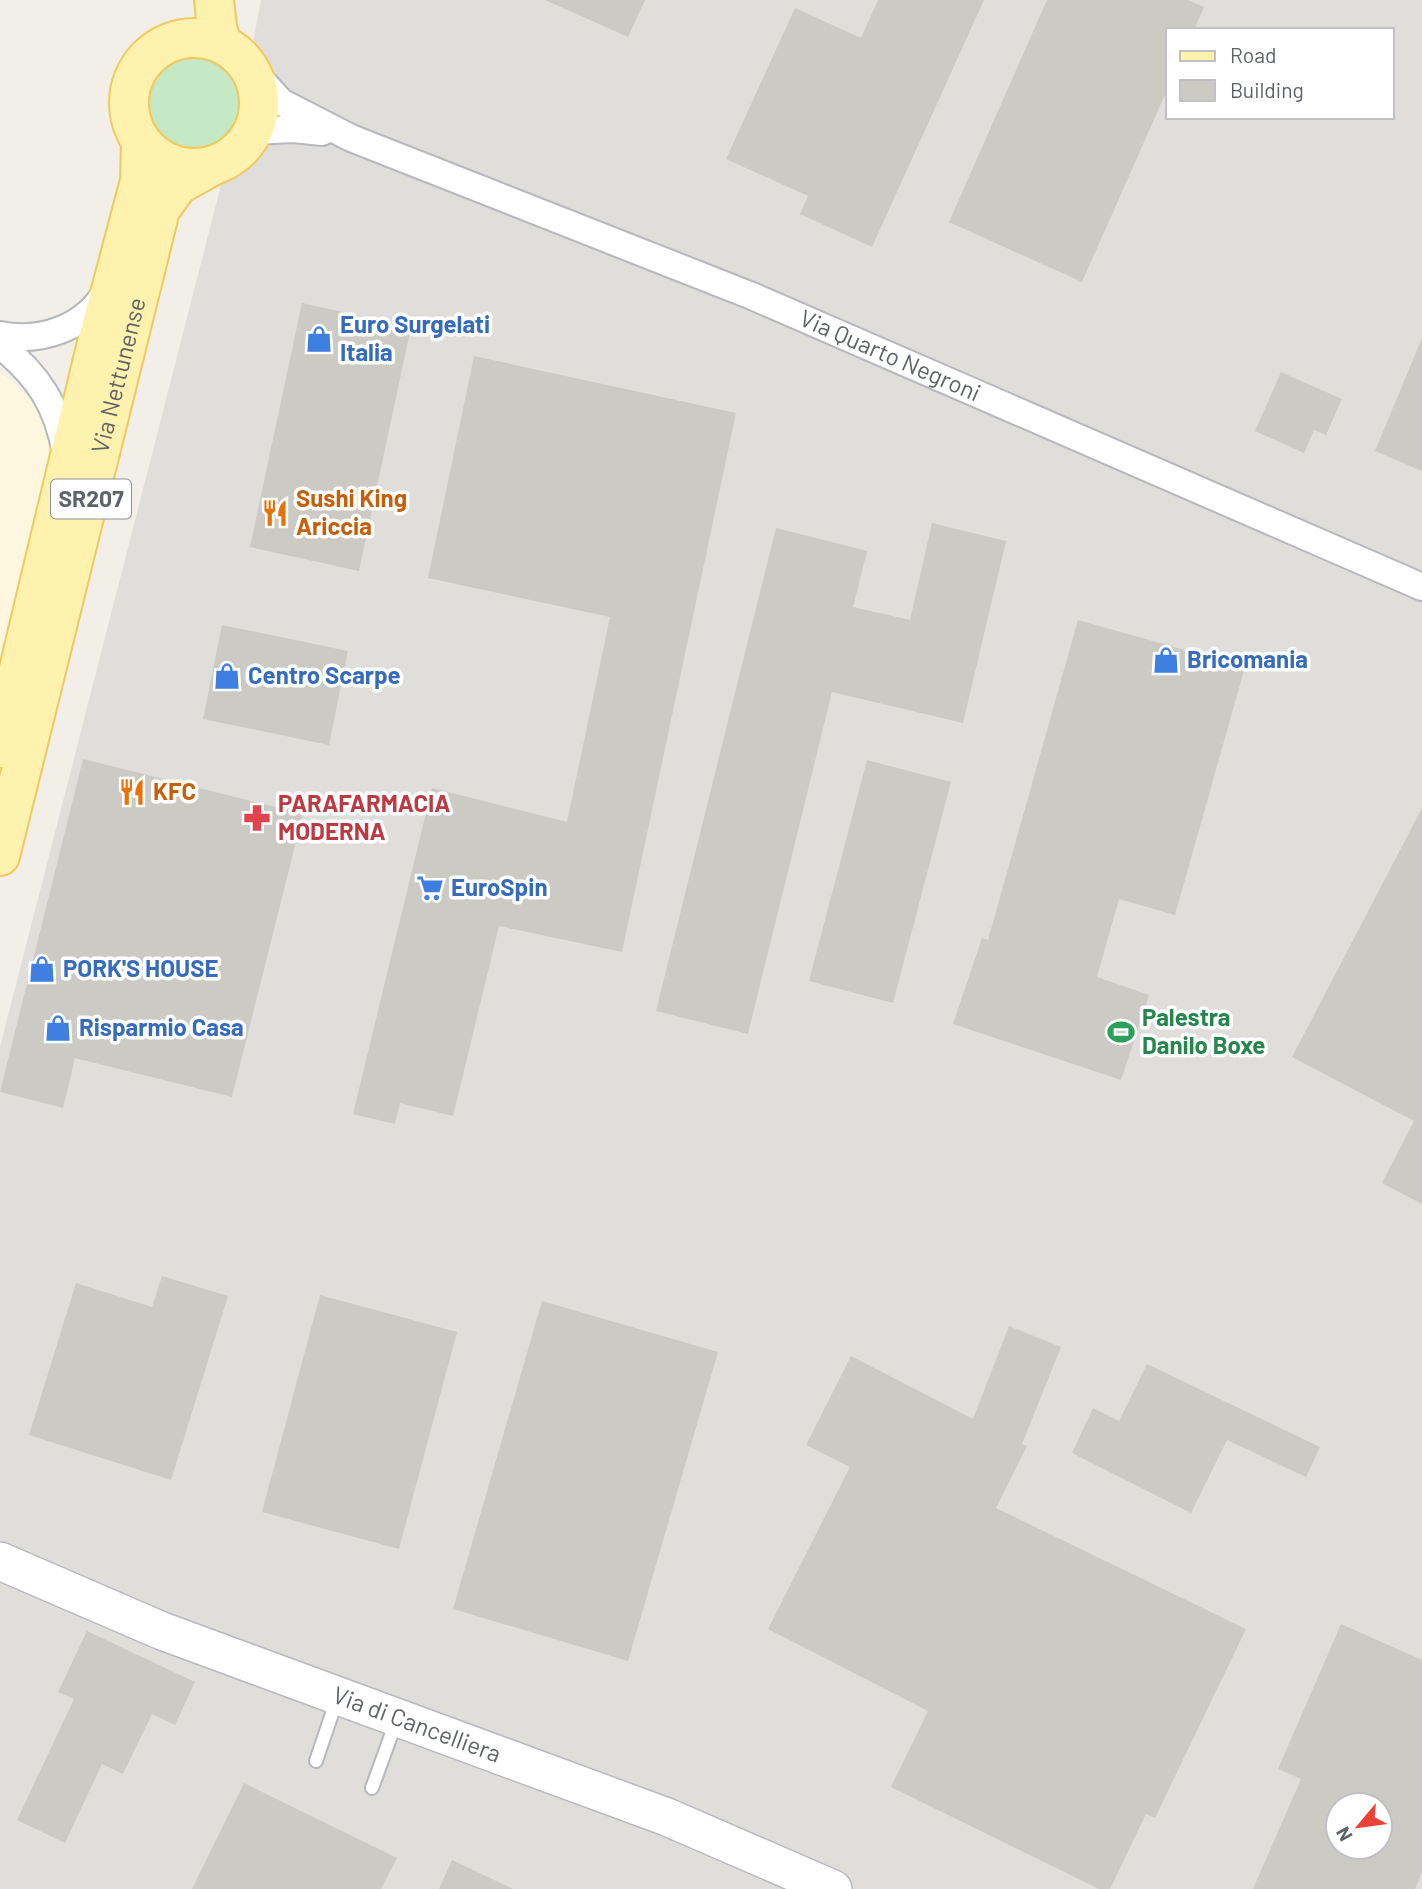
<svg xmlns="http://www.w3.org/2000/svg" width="1422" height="1889" font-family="Barlow,sans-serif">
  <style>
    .commercial { fill: #fef7e0 }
    .industrial { fill: #e0deda; fill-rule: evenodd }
    .green { fill: #c5e8c5 }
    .building { fill: #cccac5; fill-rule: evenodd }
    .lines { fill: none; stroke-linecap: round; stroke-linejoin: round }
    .lane-casing { stroke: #b5b8bc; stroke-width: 16 }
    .street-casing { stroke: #b5b8bc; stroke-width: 30 }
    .secondary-casing { stroke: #b6babf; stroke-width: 40 }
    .primary-casing { stroke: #f2c960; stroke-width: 42 }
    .lane { stroke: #fff; stroke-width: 12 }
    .street { stroke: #fff; stroke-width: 26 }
    .secondary { stroke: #fff; stroke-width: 37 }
    .primary { stroke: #fff2af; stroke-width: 38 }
    .labels { text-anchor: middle; stroke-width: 7; stroke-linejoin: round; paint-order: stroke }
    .shield { fill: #fff; stroke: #8f9295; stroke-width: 2 }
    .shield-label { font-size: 23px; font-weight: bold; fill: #5f6368 }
    .shop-label { font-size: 24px; font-weight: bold; fill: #366cbe; stroke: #fff; text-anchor: start }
    .street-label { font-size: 24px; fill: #5f6368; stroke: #fff }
    .food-label { font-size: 24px; font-weight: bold; fill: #c56008; stroke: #fff; text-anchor: start }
    .health-label { font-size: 24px; font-weight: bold; fill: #be3a42; stroke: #fff; text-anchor: start }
    .leisure-label { font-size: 24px; font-weight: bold; fill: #27864d; stroke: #fff; text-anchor: start }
  </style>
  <rect width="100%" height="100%" fill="#f1efe8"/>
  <path class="commercial" d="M0 371 39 406 51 432 54 474 0 657Z"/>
  <path class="industrial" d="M261 0H1422V1889H0V1047L241 107ZM1168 30H1392V117H1168ZM1338 1805H1380V1847H1338Z"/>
  <circle class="green" cx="194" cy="104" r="59"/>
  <g class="building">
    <path d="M545 0H645L628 37Z"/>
    <path d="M878 0H984L872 247 800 214 808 196 726 159 795 8 861 38Z"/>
    <path d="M1047 0H1188L1204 7 1194 30H1168V88L1082 282 949 222Z"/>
    <path d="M302 303 411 327 359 571 250 547Z"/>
    <path d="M1422 338V471L1375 451Z"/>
    <path d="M474 356 736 413 622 952 499 926 453 1116 400 1103 395 1124 353 1114 432 788 567 822 610 617 428 578Z"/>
    <path d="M1281 372 1342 399 1326 435 1314 430 1304 453 1255 431Z"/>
    <path d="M932 523 1006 541 963 723 832 692 748 1034 656 1011 776 528 867 551 853 607 910 620Z"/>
    <path d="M1078 620 1245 667 1175 915 1119 899 1097 977 1149 995 1121 1080 953 1024 982 938 988 940Z"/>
    <path d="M222 625 348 651 329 745 203 719Z"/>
    <path d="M83 759 303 814 232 1097 75 1058 63 1108 0 1092Z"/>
    <path d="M867 760 951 782 893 1003 809 981Z"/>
    <path d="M1422 808V1204L1382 1183 1414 1121 1292 1057Z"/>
    <path d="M162 1276 228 1296 171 1480 29 1435 76 1283 152 1307Z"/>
    <path d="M320 1295 457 1332 399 1549 262 1512Z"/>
    <path d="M542 1301 718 1352 628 1661 453 1609Z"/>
    <path d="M1009 1326 1061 1347 1022 1444 1027 1446 996 1508 1246 1629 1155 1818 1146 1814 1110 1889H1099L891 1787 928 1711 768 1629 850 1467 806 1445 851 1356 973 1419Z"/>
    <path d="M1147 1364 1320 1447 1306 1477 1227 1440 1191 1513 1072 1453 1093 1408 1119 1421Z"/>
    <path d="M1341 1624 1422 1660V1872L1415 1889H1253L1301 1779 1278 1769ZM1338 1805H1380V1847H1338Z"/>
    <path d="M87 1631 195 1682 175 1725 152 1714 123 1774 102 1764 65 1843 17 1820 74 1699 58 1692Z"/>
    <path d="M244 1783 397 1858 381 1889H192Z"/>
    <path d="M452 1860 513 1889H439Z"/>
  </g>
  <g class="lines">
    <defs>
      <g id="lane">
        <path d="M316 1761 337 1699"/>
        <path d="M372 1788 397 1719"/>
      </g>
      <g id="street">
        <path id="s1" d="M248 66 281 102 351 138 752 296 1422 587"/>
        <path d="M254 131 293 129 322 132"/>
        <path d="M0 335C41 343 86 328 107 290"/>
        <path d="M0 345C38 375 58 406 66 454"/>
      </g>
      <g id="secondary">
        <path id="s2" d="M0 1561 162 1631 667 1817 833 1889"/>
      </g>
      <g id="primary">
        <path d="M214 0 217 28 222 44"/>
        <circle cx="194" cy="103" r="65"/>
        <path d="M0 748 97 343 140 181 141 141"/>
        <path id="s3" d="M0 856 160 210 178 185 214 165"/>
      </g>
    </defs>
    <use href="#lane" class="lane-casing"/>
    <use href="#street" class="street-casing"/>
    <use href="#secondary" class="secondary-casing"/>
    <use href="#primary" class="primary-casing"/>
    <use href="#lane" class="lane"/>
    <use href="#street" class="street"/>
    <use href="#secondary" class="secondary"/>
    <use href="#primary" class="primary"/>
  </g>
  <defs>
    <symbol id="shop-bare" viewBox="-9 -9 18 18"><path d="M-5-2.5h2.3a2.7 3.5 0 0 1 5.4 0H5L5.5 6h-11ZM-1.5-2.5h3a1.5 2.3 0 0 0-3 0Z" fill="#3f7fe0" stroke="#fff" stroke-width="2.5" paint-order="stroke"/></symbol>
    <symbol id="restaurant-bare" viewBox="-9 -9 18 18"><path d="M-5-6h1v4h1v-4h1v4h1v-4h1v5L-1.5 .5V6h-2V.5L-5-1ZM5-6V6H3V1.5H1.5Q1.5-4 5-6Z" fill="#e8710a" stroke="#fff" stroke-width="2.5" paint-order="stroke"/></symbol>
    <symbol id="pharmacy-bare" viewBox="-9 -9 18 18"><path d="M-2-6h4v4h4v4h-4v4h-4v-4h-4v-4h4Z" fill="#e0444e" stroke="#fff" stroke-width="2.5" paint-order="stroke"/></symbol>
    <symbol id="supermarket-bare" viewBox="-9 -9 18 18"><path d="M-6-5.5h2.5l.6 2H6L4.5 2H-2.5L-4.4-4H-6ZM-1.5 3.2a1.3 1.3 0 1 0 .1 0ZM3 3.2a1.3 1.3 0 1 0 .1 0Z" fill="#3f7fe0" stroke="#fff" stroke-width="2.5" paint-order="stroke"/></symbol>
    <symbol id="stadium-bare" viewBox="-9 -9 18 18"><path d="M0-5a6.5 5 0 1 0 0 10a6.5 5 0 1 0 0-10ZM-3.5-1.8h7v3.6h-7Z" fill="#2e9e5b" stroke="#fff" stroke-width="2.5" paint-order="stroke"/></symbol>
  </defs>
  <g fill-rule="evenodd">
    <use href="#shop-bare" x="300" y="320" width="38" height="38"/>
    <use href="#restaurant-bare" x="256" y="494" width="38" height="38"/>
    <use href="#shop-bare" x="1147" y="641" width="38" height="38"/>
    <use href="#shop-bare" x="208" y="657" width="38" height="38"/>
    <use href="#restaurant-bare" x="113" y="773" width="38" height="38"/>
    <use href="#pharmacy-bare" x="238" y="799" width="38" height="38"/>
    <use href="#supermarket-bare" x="411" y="869" width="38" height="38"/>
    <use href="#shop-bare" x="23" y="950" width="38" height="38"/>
    <use href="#shop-bare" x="39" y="1009" width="38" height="38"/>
    <use href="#stadium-bare" x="1102" y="1013" width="38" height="38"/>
  </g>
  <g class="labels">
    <rect class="shield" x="51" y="479.5" width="80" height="39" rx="5"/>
    <g class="shield-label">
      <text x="91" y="507">SR207</text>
    </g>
    <g class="shop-label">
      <text x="340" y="333">Euro Surgelati<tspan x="340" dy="28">Italia</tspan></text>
      <text x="1187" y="668">Bricomania</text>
      <text x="248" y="684">Centro Scarpe</text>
      <text x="451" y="896">EuroSpin</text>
      <text x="63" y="977">PORK'S HOUSE</text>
      <text x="79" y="1036">Risparmio Casa</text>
    </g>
    <g class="street-label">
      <text dy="8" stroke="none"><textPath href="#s1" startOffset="709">Via Quarto Negroni</textPath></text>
      <text dy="8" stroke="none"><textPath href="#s3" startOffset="495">Via Nettunense</textPath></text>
      <text dy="8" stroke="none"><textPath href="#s2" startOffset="448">Via di Cancelliera</textPath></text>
    </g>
    <g class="food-label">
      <text x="296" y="507">Sushi King<tspan x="296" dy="28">Ariccia</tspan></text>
      <text x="153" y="800">KFC</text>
    </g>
    <g class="health-label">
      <text x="278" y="812">PARAFARMACIA<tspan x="278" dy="28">MODERNA</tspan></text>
    </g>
    <g class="leisure-label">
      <text x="1142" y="1026">Palestra<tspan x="1142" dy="28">Danilo Boxe</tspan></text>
    </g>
  </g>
  <rect x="1166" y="28" width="228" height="91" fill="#ffffff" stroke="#bfc1c3" stroke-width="2"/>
  <rect x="1180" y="51" width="35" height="10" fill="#fff2af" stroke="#bfc1c3" stroke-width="2"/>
  <text x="1230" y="63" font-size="21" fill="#5f6368">Road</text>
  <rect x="1180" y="80" width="35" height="21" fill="#cccac5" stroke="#bfc1c3" stroke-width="2"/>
  <text x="1230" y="98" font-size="21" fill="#5f6368">Building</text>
  <g transform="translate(1359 1826) rotate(241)"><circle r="33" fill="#ffffff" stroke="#bfc1c3" stroke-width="2"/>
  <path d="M0-5L12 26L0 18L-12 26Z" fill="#ea4335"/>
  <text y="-10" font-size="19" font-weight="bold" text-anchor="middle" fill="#5f6368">N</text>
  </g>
</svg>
